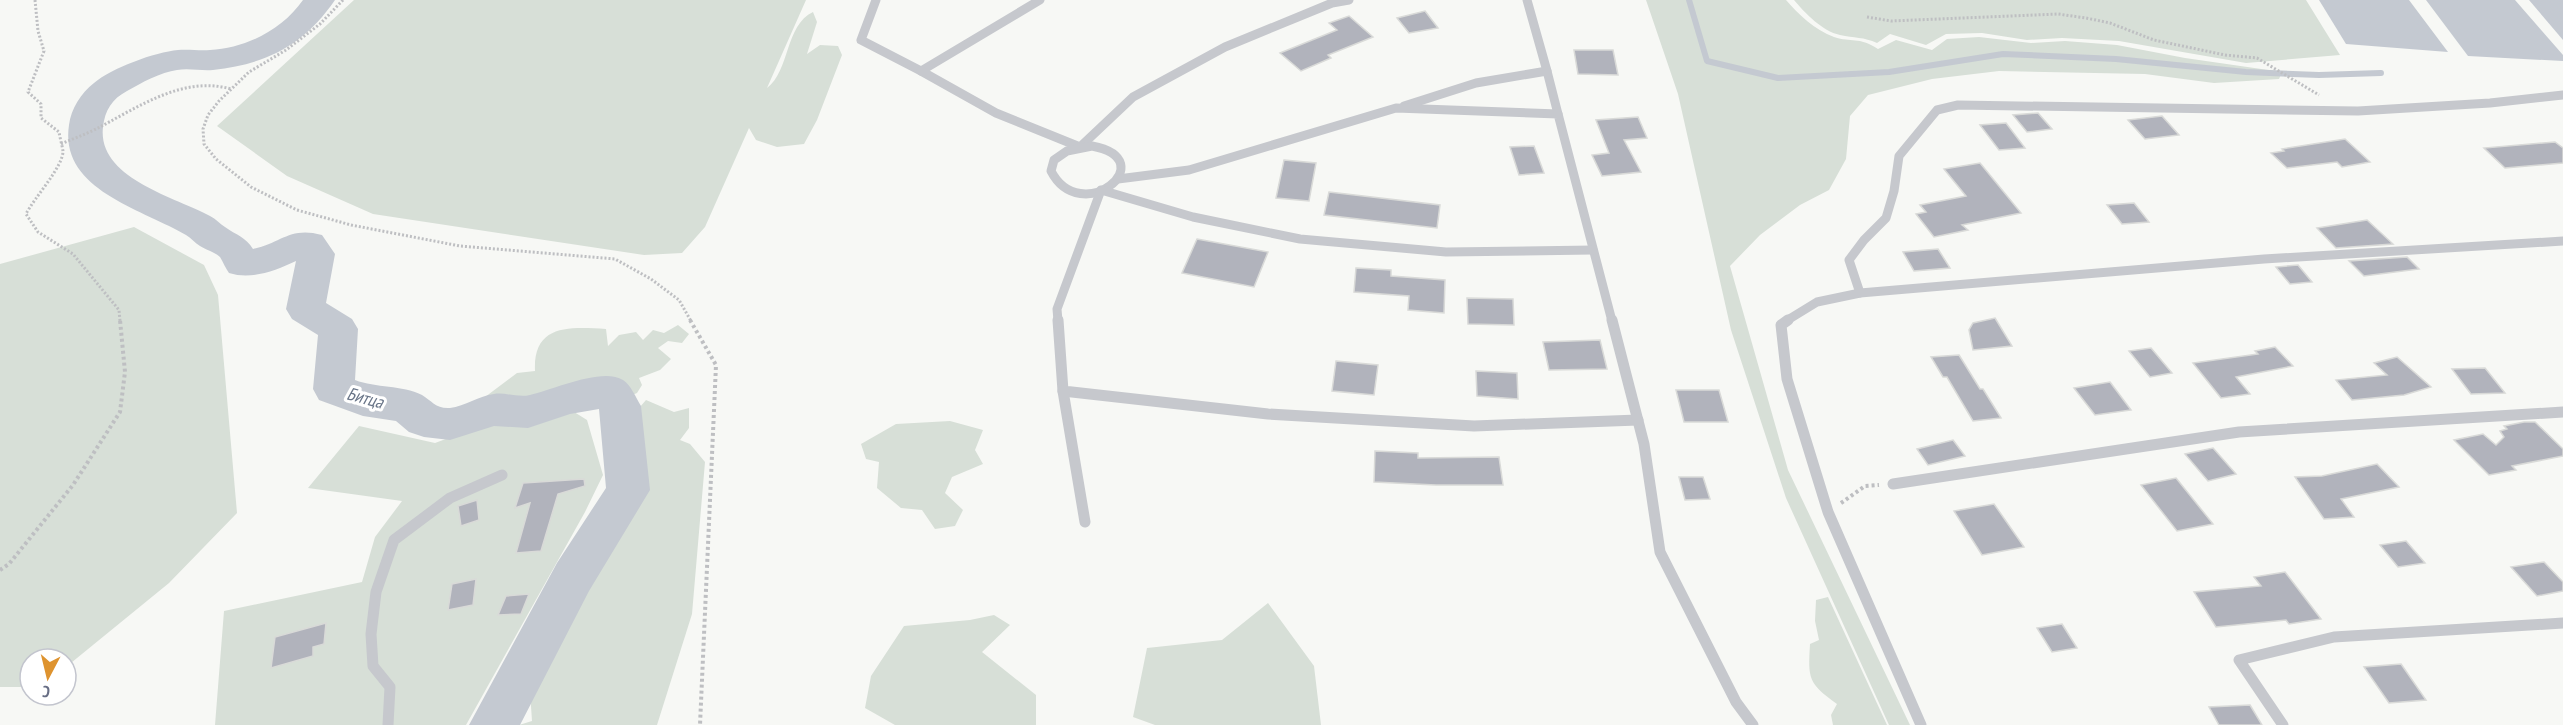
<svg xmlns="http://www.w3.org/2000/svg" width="2563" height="725" font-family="'PT Sans Narrow',sans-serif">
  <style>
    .green { fill: #d7dfd7 }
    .water { fill: #c4c9d1 }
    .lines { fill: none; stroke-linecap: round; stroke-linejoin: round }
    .stream { stroke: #c4c9d1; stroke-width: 6 }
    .river { fill: #c4c9d1; fill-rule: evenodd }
    .building { fill: #b1b3bc; stroke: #d9dad8; stroke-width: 1.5 }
    .path-far1 { stroke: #bebfc2; stroke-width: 3; stroke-dasharray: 2 2; stroke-linecap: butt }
    .path { stroke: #bebfc2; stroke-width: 4; stroke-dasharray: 3 3; stroke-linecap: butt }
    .service-far1 { stroke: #c6c8cd; stroke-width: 9 }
    .service { stroke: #c6c8cd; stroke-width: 11 }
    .labels { text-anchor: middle; stroke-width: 6; stroke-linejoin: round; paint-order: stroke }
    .water-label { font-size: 18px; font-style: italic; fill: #697588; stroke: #fff }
  </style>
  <rect width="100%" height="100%" fill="#f7f8f5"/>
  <g class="green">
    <path d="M354 0H806L767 88C790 71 785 25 813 12L817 22 807 54 820 45 838 46 842 55 817 120 804 144 777 147 756 140 749 128 705 227 682 253 644 255 373 214 287 176 217 126Z"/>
    <path d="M1646 0H1786C1798 14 1815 30 1834 37 1852 43 1858 36 1878 49L1896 40 1932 50 1947 39 1979 37 2031 43 2065 41 2117 45 2185 58 2282 72 2279 79 2214 83 2145 74 1999 71 1932 79 1868 95 1850 116 1846 159 1829 190 1800 205 1760 235 1730 266 1788 470 1910 725H1889L1786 498 1731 330 1678 94Z"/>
    <path d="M1794 0H2306L2340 55 2246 63 2119 41 2062 38 2027 40 1982 33 1946 34 1926 45 1890 34 1877 43C1864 37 1854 38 1840 35 1822 31 1805 13 1794 0Z"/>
    <path d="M134 227 204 265 218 295 237 513 169 583 66 667V659H30V687H0V264Z"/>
    <path d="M678 325 689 334 682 343 668 341 658 348 671 359 660 370 639 378 642 385 637 393 630 396 617 395 614 388H605L599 383 571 395 532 406H487L481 400 517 373 535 371C533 324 569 327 606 329L608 346 619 335 636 332 643 340 653 330 664 333Z"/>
    <path d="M646 400 674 412 689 408V428L680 440 690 444 705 462 692 614 657 725H519L532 721 529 677 577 592 597 569 614 529 636 494 634 414Z"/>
    <path d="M571 410 587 420 603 475 585 512 466 725H215L224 611 362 582 375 537 402 501 308 488 359 426 435 443 489 423Z"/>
    <path d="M950 421 983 430 975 450 983 464 952 477 945 493 963 510 955 526 935 529 922 510 901 508 877 488 879 462 866 459 861 444 896 424Z"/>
    <path d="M1828 597 1887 725H1833L1831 715 1837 704C1808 683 1808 679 1810 644L1819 640 1815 621 1816 600Z"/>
    <path d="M1268 603 1314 666 1321 725H1155L1133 717 1147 648 1222 640Z"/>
    <path d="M994 615 1010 625 982 652 1036 695V725H895L865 708 871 676 904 626 970 620Z"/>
  </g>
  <g class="water">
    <path d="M2319 0H2409L2448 52 2346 44Z"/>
    <path d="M2426 0H2515L2563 55V61L2468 56Z"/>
    <path d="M2529 0H2563V40Z"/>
  </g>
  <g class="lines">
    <path class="stream" d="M1689 0 1707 61 1778 78 1889 72 2003 54 2116 59 2246 72 2319 75 2381 73"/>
    <path class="river" d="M303 0H335C304 45 267 64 213 70 201 71 189 68 177 70 161 72 141 83 127 91 112 99 105 110 103 127 97 178 175 197 210 216 216 219 220 224 225 227 236 235 246 237 253 249 281 243 290 226 322 235L335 254 326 303 352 319 358 329 355 380C376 388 402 385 422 395 432 401 436 409 450 408 465 406 479 396 494 394 505 392 518 398 530 395 553 390 602 367 623 380 631 385 636 398 641 406L650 490 589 591 520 725H469L557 563 606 488 599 409 570 414 528 428 494 426 450 440 424 437 409 432 396 421 363 416 319 400 313 389 318 335 292 319 286 309 296 261C275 271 251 280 229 273 226 269 223 262 220 257 215 252 206 250 200 246 195 243 191 238 186 235 143 209 59 190 69 125 71 109 81 93 94 83 112 68 155 52 178 50 189 49 200 51 210 50 246 48 282 30 303 0Z"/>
  </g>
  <g class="building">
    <path d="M1425 11 1438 28 1409 33 1397 18Z"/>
    <path d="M1349 16 1373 37 1328 55 1331 58 1301 71 1280 53 1337 30 1329 23Z"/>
    <path d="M1574 50H1613L1618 75 1578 74Z"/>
    <path d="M2038 113 2052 129 2027 132 2013 115Z"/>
    <path d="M2162 116 2179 135 2145 139 2128 120Z"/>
    <path d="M1638 117 1647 138 1624 140 1641 172 1602 176 1592 155 1609 153 1596 120Z"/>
    <path d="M2006 123 2025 148 1999 150 1980 125Z"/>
    <path d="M2345 139 2370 162 2342 167 2337 162 2287 168 2271 153 2284 151 2282 149Z"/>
    <path d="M2555 142 2563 148V163L2505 168 2484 148Z"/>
    <path d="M1534 146 1544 173 1519 175 1510 147Z"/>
    <path d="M1284 160 1316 163 1309 201 1276 198Z"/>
    <path d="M1980 163 2021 213 1962 225 1968 230 1934 237 1916 214 1926 212 1920 205 1966 196 1944 169Z"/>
    <path d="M1329 192 1440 205 1437 228 1324 215Z"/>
    <path d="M2134 203 2149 222 2122 224 2107 205Z"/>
    <path d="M2367 220 2393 244 2336 248 2317 228Z"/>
    <path d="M1197 239 1268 252 1254 287 1182 273Z"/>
    <path d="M1938 249 1950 268 1914 271 1903 252Z"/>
    <path d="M2407 257 2419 269 2364 276 2349 261Z"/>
    <path d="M2298 265 2312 282 2290 284 2276 267Z"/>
    <path d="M1356 268 1391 270V276L1445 280 1444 313 1408 310 1409 296 1354 292Z"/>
    <path d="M1467 298 1513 299 1514 325 1468 324Z"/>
    <path d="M1995 318 2012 346 1973 350 1969 330 1973 323Z"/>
    <path d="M1600 340 1607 369 1549 370 1543 342Z"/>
    <path d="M2275 347 2293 366 2236 377 2250 394 2221 398 2193 363 2258 354 2255 351Z"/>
    <path d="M2151 348 2172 373 2150 377 2129 351Z"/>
    <path d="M1959 355 1980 389H1983L2001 418 1973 421 1947 377H1943L1931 357Z"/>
    <path d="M2397 357 2431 387 2404 395 2352 400 2336 380 2387 375 2374 363Z"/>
    <path d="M1336 361 1378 365 1374 395 1332 391Z"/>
    <path d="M2485 368 2505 393 2471 394 2452 369Z"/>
    <path d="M1476 371 1517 373 1518 399 1477 396Z"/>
    <path d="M2110 382 2131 410 2095 415 2074 388Z"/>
    <path d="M1676 390H1719L1728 422H1684Z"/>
    <path d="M2524 422H2535L2563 449V456L2512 466 2516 470 2489 475 2454 440 2483 434 2496 445 2504 437 2500 431 2507 429 2504 426Z"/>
    <path d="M1953 440 1965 456 1928 465 1917 449Z"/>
    <path d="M2213 448 2236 474 2208 481 2185 454Z"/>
    <path d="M1375 451 1418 453V458L1499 457 1503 485H1436L1374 482Z"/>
    <path d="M2377 464 2399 487 2341 499 2354 517 2324 519 2295 477 2322 476Z"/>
    <path d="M1679 477H1703L1710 499 1685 500Z"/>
    <path d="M2176 478 2213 524 2177 531 2141 485Z"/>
    <path d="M584 479 585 486 558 494 541 551 516 553 530 503 515 508 523 483Z"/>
    <path d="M477 500 479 520 461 526 458 506Z"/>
    <path d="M1994 504 2024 547 1982 555 1954 511Z"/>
    <path d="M2406 541 2425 563 2398 567 2380 545Z"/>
    <path d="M2544 562 2563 582V591L2537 596 2511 567Z"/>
    <path d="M2285 572 2321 619 2289 624 2286 620 2216 627 2194 592 2261 586 2254 577Z"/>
    <path d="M476 579 473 605 448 610 452 584Z"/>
    <path d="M529 594 521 614 498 615 506 596Z"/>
    <path d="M326 623 324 644 313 647V656L271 668 275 637Z"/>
    <path d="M2062 624 2077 648 2052 652 2037 628Z"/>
    <path d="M2401 664 2426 700 2389 703 2364 667Z"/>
    <path d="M2250 705 2262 725H2219L2209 707Z"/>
  </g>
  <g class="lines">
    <g class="path-far1">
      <path d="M35 0 38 31 44 51 28 92 41 104V118L59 132C60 138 62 145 63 151 63 167 34 198 26 214L38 232 73 254 119 310 120 321"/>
      <path d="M343 0 320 24 286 50 249 72 219 101 208 115 203 129 204 144 216 159 251 187 297 210 351 225 460 246 615 259 651 279 679 300 691 321"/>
      <path d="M1867 17 1891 21 2058 14 2086 18 2110 23 2154 40 2225 55 2257 58 2319 95"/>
      <path d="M61 144C72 139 84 135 96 129 137 108 183 75 231 89"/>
    </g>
    <g class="path">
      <path d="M690 320 716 365 700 725"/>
      <path d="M1841 503 1865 486 1879 485"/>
      <path d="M0 570 9 564 73 485 120 412 125 372 120 320"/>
    </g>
    <g class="service-far1">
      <path d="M876 0 861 40 921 71 1040 0"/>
      <path d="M1527 0 1547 71"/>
      <path d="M921 71 996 113 1080 147 1133 97 1225 47 1332 3 1349 0"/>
      <path d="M1404 106 1476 83 1547 71 1558 114"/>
      <path d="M1092 146C1165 160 1081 229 1051 171L1054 160 1067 151Z"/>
      <path d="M1118 179 1189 170 1396 108 1558 114 1612 321"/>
      <path d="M1860 293 1849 260 1864 240 1886 218 1894 191 1899 156 1937 110 1958 105 2358 111 2490 103 2563 95"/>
      <path d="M1058 321 1057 309 1101 190 1193 217 1300 239 1446 252 1593 250"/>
      <path d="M1786 321 1817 302 1860 293 2264 259 2563 241"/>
    </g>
    <g class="service">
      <path d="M1058 320 1063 391 1268 414 1474 426 1638 420"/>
      <path d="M1612 320 1644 444 1660 552 1736 702 1753 725"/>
      <path d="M1788 320 1781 325 1787 379 1828 512 1921 725"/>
      <path d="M1063 391 1085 522"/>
      <path d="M1893 484 2239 432 2563 412"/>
      <path d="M388 725 390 687 373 666 371 634 376 592 394 540 450 498 502 475"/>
      <path d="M2283 725 2239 660 2334 637 2563 623"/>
    </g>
  </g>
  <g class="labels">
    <g class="water-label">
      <text transform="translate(365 398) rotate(15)" y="6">Битца</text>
    </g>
  </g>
  <g transform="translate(48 677) rotate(187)"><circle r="28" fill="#ffffff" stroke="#c3c5ce" stroke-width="1.5"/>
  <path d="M0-4.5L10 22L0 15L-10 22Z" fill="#de932f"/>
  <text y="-9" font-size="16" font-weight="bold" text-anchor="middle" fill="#686e85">С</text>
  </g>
</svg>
